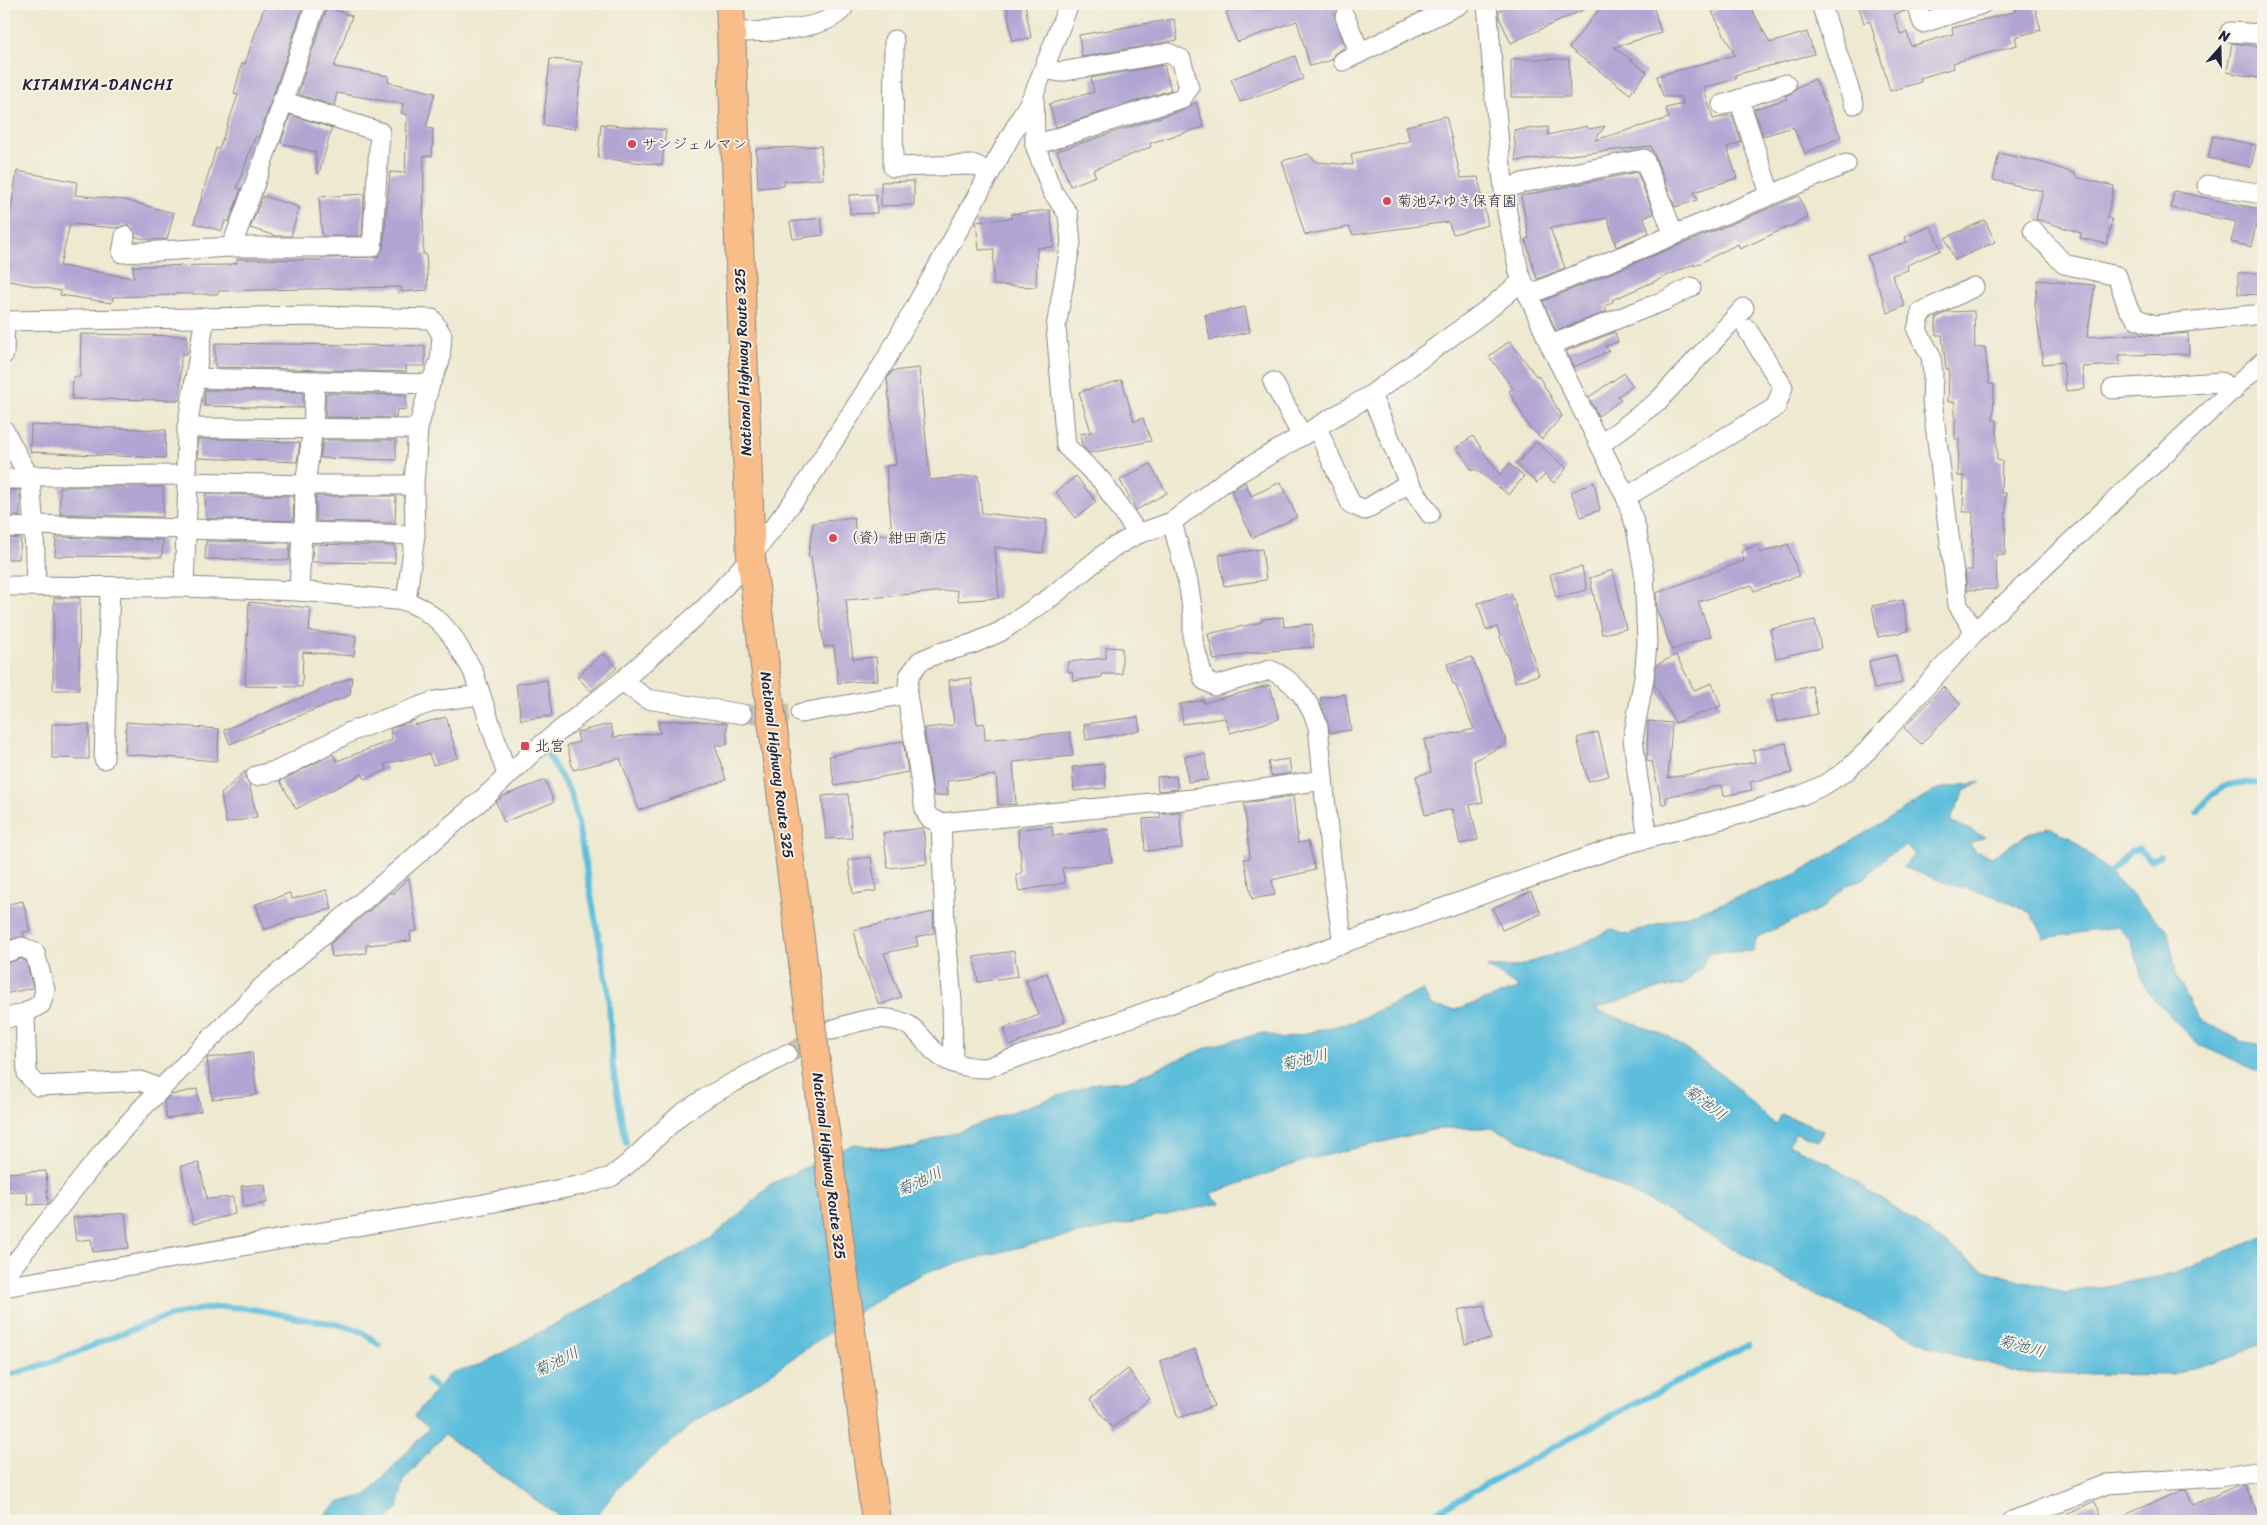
<svg xmlns="http://www.w3.org/2000/svg" width="2267" height="1525" font-family="Sriracha,'Klee One',sans-serif">
  <style>
    .water { fill: #5dbedc; stroke: #40708c }
    .lines { fill: none; stroke-linecap: round; stroke-linejoin: round }
    .stream { stroke: #5dbedc; stroke-width: 6 }
    .building { fill: #b1a6d3 }
    .street-tunnel { stroke: #c5c1b2; stroke-width: 19; stroke-dasharray: 19 9; stroke-linecap: butt }
    .street-casing { stroke: #888686; stroke-width: 21 }
    .highway-casing { stroke: #888686; stroke-width: 30 }
    .street { stroke: #fff; stroke-width: 19 }
    .highway { stroke: #f8bd89; stroke-width: 28 }
    .highway-bridge-casing { stroke: #888686; stroke-width: 30; stroke-linecap: butt }
    .highway-bridge { stroke: #f8bd89; stroke-width: 28 }
    .poi-dot { fill: #d1495b; stroke: #f7f3e8; stroke-width: 2 }
    .labels { text-anchor: middle; stroke-width: 4; stroke-linejoin: round; paint-order: stroke }
    .poi-label { font-size: 15px; fill: #22223b; stroke: #f7f3e8; text-anchor: start }
    .street-label { font-size: 15px; fill: #22223b; stroke: #f7f3e8 }
    .neighbourhood-label { font-size: 16px; letter-spacing: 1px; fill: #22223b; stroke: #f7f3e8 }
    .water-label { font-size: 16px; font-style: italic; fill: #375973; stroke: #f7f3e8 }
  </style>
  <rect width="100%" height="100%" fill="#f7f3e8"/>
  <filter id="ink" filterUnits="userSpaceOnUse"><feTurbulence type="fractalNoise" baseFrequency=".02" numOctaves="2"/><feDisplacementMap in="SourceGraphic" scale="10" xChannelSelector="R" yChannelSelector="G"/><feConvolveMatrix kernelMatrix="1 2 1 2 8 2 1 2 1" color-interpolation-filters="sRGB"/></filter>
  <filter id="wash" filterUnits="userSpaceOnUse"><feTurbulence type="fractalNoise" baseFrequency=".0096" numOctaves="4" result="noise"/><feDisplacementMap in="SourceGraphic" scale="20" xChannelSelector="R" yChannelSelector="G"/><feGaussianBlur stdDeviation="1.12" result="paint"/><feColorMatrix in="noise" values="0 0 0 0 0 0 0 0 0 0 0 0 0 0 0 0 0 1.4 0 .05"/><feComposite in="paint" operator="in"/></filter>
  <g filter="url(#wash)">
    <rect width="100%" height="100%" fill="#eee9d0"/>
    <path class="water" d="M1981 782 1964 791 1950 821 1985 837 1969 843 1975 851 1992 857 2030 833 2048 827 2069 837 2104 867 2168 932 2177 977 2198 1018 2240 1041 2263 1045V1073L2199 1045 2147 992 2131 940 2117 927 2045 938 2031 913 1997 897 1952 885 1903 867 1915 854 1906 846 1888 855 1865 878 1847 885 1824 907 1757 937 1753 951 1708 953 1702 967 1683 985 1660 988 1594 1009 1667 1036 1724 1076 1775 1125 1781 1114 1823 1131 1818 1141 1796 1133 1788 1144 1829 1163 1984 1270 2065 1293 2174 1274 2263 1237V1343L2246 1351 2172 1375 2022 1373 1938 1349 1813 1294 1656 1205 1569 1162 1492 1128H1441L1306 1160 1210 1194 1221 1203 1028 1245 928 1271 894 1288 758 1382 694 1423 623 1482 592 1521H566L444 1435 404 1480 398 1509 386 1521H319L337 1503 367 1495 429 1428 414 1416 451 1373 482 1364 712 1238 753 1202 769 1185 854 1144 878 1148H913L1014 1111 1097 1083 1127 1081 1211 1046 1263 1033 1282 1039 1353 1022 1423 990 1431 1006 1455 1010 1520 988 1487 967H1516L1576 947 1611 929 1625 935 1715 906 1797 874 1938 789Z"/>
    <g class="lines">
      <g class="stream">
        <path d="M548 755 571 794 577 819 608 988 613 1069 626 1143"/>
        <path d="M2197 812C2220 785 2226 780 2263 784"/>
        <path d="M2105 878 2131 851 2139 849 2151 860 2161 856"/>
        <path d="M4 1376C75 1361 137 1317 210 1308 238 1304 269 1312 297 1318 313 1321 347 1324 360 1331 367 1335 373 1340 379 1345"/>
        <path d="M427 1380 443 1394"/>
        <path d="M1419 1521 1615 1414 1749 1345"/>
      </g>
    </g>
    <g id="blocks">
      <g class="building">
        <path d="M265 4H304L259 137 256 136 251 148 237 188 241 189 229 222 225 221 222 231 194 223 216 148 219 149 238 95 234 94 242 63 245 64Z"/>
        <path d="M1007 4H1025L1031 38 1012 41Z"/>
        <path d="M1250 4H1339L1340 6 1334 8V16L1345 47 1334 54 1332 60 1310 66 1297 21 1237 42 1226 12Z"/>
        <path d="M1515 4H1596L1511 43 1499 17V11Z"/>
        <path d="M1603 4H1653L1661 33 1614 47 1647 72 1630 94 1569 48Z"/>
        <path d="M1728 4H1749L1770 43 1807 32 1814 54 1735 75 1736 79 1704 88 1713 119 1732 115 1741 142 1727 147 1737 178 1694 192 1697 200 1675 207 1651 146 1516 161 1514 130 1548 127V135L1587 126 1589 129 1605 126 1595 140 1669 118 1666 108 1683 104 1682 97H1663L1657 76 1735 55 1712 12Z"/>
        <path d="M1858 4H1905L1906 11 1894 14 1900 34 1907 32 1911 46 1953 34 1952 28 2017 11 2015 4H2034L2041 30 2015 37 2017 45 1953 63 1954 68 1920 78 1921 82 1890 91 1870 21 1864 23Z"/>
        <path d="M327 7 352 16 334 67 389 76 388 82 435 93 426 128 433 129 432 156H424L423 254H426L428 290 402 292 401 287 218 291V294H173L174 295 113 297 112 303 60 295 61 291 4 280V255L17 171 77 182 75 195 125 200 174 213 167 239 151 240 136 237 133 228 126 225 117 228 70 224 60 266 134 278 133 266 227 265 237 263V259L323 260V258L378 257 383 248 390 172 405 173 407 115 401 113 403 104 337 93 334 106 298 94Z"/>
        <path d="M1174 19 1178 40 1082 57 1079 35Z"/>
        <path d="M2232 43 2263 47V79L2227 72Z"/>
        <path d="M1295 56 1303 79 1240 102 1231 79Z"/>
        <path d="M550 59 582 62 575 129 543 125Z"/>
        <path d="M1511 59H1569L1570 97H1511Z"/>
        <path d="M1164 65 1171 90 1056 127 1049 104 1094 92 1091 78Z"/>
        <path d="M1815 79 1841 137 1805 153 1793 127 1763 136 1754 109 1787 99 1785 96 1794 92 1797 87Z"/>
        <path d="M1196 102 1204 127 1150 143 1151 147 1093 170 1096 176 1070 186 1057 151 1185 109Z"/>
        <path d="M290 115 332 128 319 173H317L315 152 281 143Z"/>
        <path d="M1446 116 1461 178 1478 177 1488 225 1453 234 1448 222 1353 235 1349 227 1305 235 1282 161 1308 154 1317 162 1353 165 1351 154 1410 141 1406 126Z"/>
        <path d="M601 124 666 130 662 165 598 158Z"/>
        <path d="M2213 136 2256 145 2251 167 2208 158Z"/>
        <path d="M821 146 823 179 784 181V186L758 188 756 149Z"/>
        <path d="M1999 153 2044 163 2076 174 2075 177 2114 186 2107 218 2112 219 2107 244 2080 238 2081 233 2036 219 2043 191 1993 180Z"/>
        <path d="M1637 172 1654 214 1644 217 1649 233 1616 247 1608 218 1550 228 1565 268 1537 279 1525 239 1529 238 1521 196Z"/>
        <path d="M914 181V205L881 206V182Z"/>
        <path d="M2174 191 2263 210V228L2256 226 2251 247 2231 242 2236 222 2171 208Z"/>
        <path d="M364 194 362 236H322L319 197Z"/>
        <path d="M876 194 877 213 850 214 849 195Z"/>
        <path d="M263 196 299 207 291 236H276L250 228Z"/>
        <path d="M1799 196 1808 218 1740 249 1738 244 1694 266V264L1612 300 1613 302 1605 306 1607 311 1556 331 1543 301Z"/>
        <path d="M1050 210 1054 247 1037 248 1036 287 993 285 994 249 979 250 976 222 1012 218 1011 214Z"/>
        <path d="M821 218 823 235 793 239 790 222Z"/>
        <path d="M1985 220 1995 242 1955 260 1945 238Z"/>
        <path d="M1931 226 1941 250 1907 265 1908 270 1892 275 1905 306 1888 313 1867 256 1907 242 1905 237Z"/>
        <path d="M2238 273H2263V295L2238 294Z"/>
        <path d="M2038 280 2095 285 2087 337 2136 334 2156 336 2188 333 2189 354 2119 355 2120 365 2082 367 2085 389 2066 391 2063 362 2043 364 2035 304Z"/>
        <path d="M1245 307 1250 332 1210 340 1205 315Z"/>
        <path d="M1974 311 1975 348 1985 347 1989 384H1994L1993 420H1997V460L2002 461 2001 493H2006L2005 555H1996L1997 589 1967 590 1965 570H1972L1973 512H1963L1964 476H1958L1959 439H1955V402H1948L1949 369H1946L1942 335H1936V318L1947 312Z"/>
        <path d="M1615 332 1618 342 1605 346 1609 351 1574 367 1566 351Z"/>
        <path d="M81 334 187 336V354H181L180 400 72 399 73 377H80Z"/>
        <path d="M1510 341 1536 376 1538 375 1562 416 1542 439 1529 427 1509 391 1513 389 1489 356Z"/>
        <path d="M215 343 425 346V366H406V372L215 367Z"/>
        <path d="M919 368 930 480 978 475 982 513 1047 520 1043 553 995 547 999 598 958 601 957 590 846 600 853 659 876 657 878 680 838 683 834 646 824 647 811 557H808L813 523 854 517 856 537 892 534 886 466 896 465 887 379 892 371Z"/>
        <path d="M1624 373 1633 386 1618 396 1621 400 1598 416 1589 397Z"/>
        <path d="M1122 380 1134 421 1143 418 1151 441 1089 453 1082 446 1080 434 1091 432 1079 392Z"/>
        <path d="M205 390 303 392V408L204 406Z"/>
        <path d="M326 393 406 395V410L397 409 396 418 325 417Z"/>
        <path d="M31 425 166 430 165 458 30 452Z"/>
        <path d="M1473 436 1500 475 1509 464 1524 476 1509 495 1475 469 1472 471 1457 447Z"/>
        <path d="M198 439H235L300 443 297 462 198 458Z"/>
        <path d="M323 440H396V460L320 458Z"/>
        <path d="M1536 442 1567 468 1554 483 1545 475 1537 483 1516 465Z"/>
        <path d="M1150 464 1167 493 1136 510 1120 480Z"/>
        <path d="M1076 476 1096 502 1076 518 1056 492Z"/>
        <path d="M1245 482 1251 496 1281 482 1297 517 1252 538 1231 491Z"/>
        <path d="M1594 482 1600 510 1581 517 1571 492Z"/>
        <path d="M60 487H163V517L60 514Z"/>
        <rect x="4" y="490" width="16" height="26"/>
        <path d="M205 494 294 496 293 521 206 518Z"/>
        <path d="M316 496H396L395 523 316 521Z"/>
        <path d="M56 537 163 540 162 557 55 556Z"/>
        <path d="M4 538 21 539 19 559H4Z"/>
        <path d="M206 541 290 543 289 560 205 559Z"/>
        <path d="M313 544 395 546V563L312 562Z"/>
        <path d="M1788 544 1799 576 1754 591 1752 585 1698 602 1711 636 1672 650 1657 610 1656 593 1744 561 1741 551 1758 545 1761 553Z"/>
        <path d="M1262 549 1266 580 1224 586 1219 555Z"/>
        <path d="M1582 567 1587 590 1556 597 1550 574Z"/>
        <path d="M1613 570 1626 629 1602 634 1590 578Z"/>
        <path d="M1511 593 1539 675 1515 682 1507 653 1506 654 1497 627 1486 630 1478 603Z"/>
        <path d="M54 598H80L79 690H53Z"/>
        <path d="M1903 600 1908 631 1878 637 1872 606Z"/>
        <path d="M249 602 311 608 309 631 356 636 354 656 303 652 302 687 245 686Z"/>
        <path d="M1283 617 1284 627 1312 624 1314 647 1249 653 1214 660 1208 634 1262 622V619Z"/>
        <path d="M1815 620 1821 648 1776 658 1770 629Z"/>
        <path d="M1106 647 1122 648V674H1102V677L1073 681 1072 672H1068V662L1106 658Z"/>
        <path d="M603 653 617 668 591 691 577 677Z"/>
        <path d="M1676 655 1694 690 1712 683 1721 706 1675 723 1654 683 1656 665Z"/>
        <path d="M1896 655 1902 683 1874 689 1869 661Z"/>
        <path d="M1472 657 1507 743 1474 761 1483 802 1470 805 1478 840 1460 844 1452 809 1425 815 1416 776 1431 772 1424 740 1474 729 1455 684H1453L1447 664Z"/>
        <path d="M352 677 350 695 230 744 224 730Z"/>
        <path d="M971 678 977 724 984 723 985 740 1070 732 1073 756 1013 762 1016 804 998 805 996 775 947 781 948 795 934 796 924 728 954 725 949 680Z"/>
        <path d="M547 680 552 716 521 720 516 684Z"/>
        <path d="M1270 685 1279 719 1230 733 1225 718 1183 724 1180 704 1204 700V703Z"/>
        <path d="M1812 686 1818 714 1777 722 1771 695Z"/>
        <path d="M1943 687 1960 704 1921 744 1904 728Z"/>
        <path d="M1345 694 1351 730 1330 733 1320 698Z"/>
        <path d="M446 717 458 758 433 765 429 754 384 764 387 770 365 779 362 774 296 809 280 781 333 754 337 761 392 740 390 729 414 720 415 725Z"/>
        <path d="M1138 717 1140 731 1086 740 1084 724Z"/>
        <path d="M683 720 727 723V745H715L726 780 639 810 620 758 573 770 567 745 579 742 577 732 610 724 614 737 660 733 658 722Z"/>
        <path d="M1648 721 1672 723 1668 778 1755 762 1753 750 1786 743 1792 773 1750 782 1752 790 1724 796 1722 785 1666 797V804H1662L1652 762 1647 761Z"/>
        <path d="M126 722 219 729 217 761 125 754Z"/>
        <path d="M52 724H89V759L52 758Z"/>
        <path d="M1598 732 1609 776 1588 781 1577 738Z"/>
        <path d="M903 741 908 772 835 786 829 756Z"/>
        <path d="M1205 754 1208 780 1188 782 1185 756Z"/>
        <path d="M1289 759 1291 773 1271 776 1268 762Z"/>
        <path d="M1104 764 1106 788 1074 791 1072 767Z"/>
        <path d="M245 771V778L249 784 257 817 226 823 221 794Z"/>
        <path d="M1176 776 1178 789 1158 791 1157 777Z"/>
        <path d="M545 780 554 802 504 822 496 802 503 796Z"/>
        <path d="M848 794 852 838 826 839 822 796Z"/>
        <path d="M1293 796 1298 843 1308 841 1315 870 1272 880 1275 895 1252 899 1244 859 1250 858 1244 803Z"/>
        <path d="M1180 812 1182 848 1145 851 1143 819 1161 818 1160 813Z"/>
        <path d="M1052 826 1053 836 1108 829 1112 862 1062 868 1065 883 1019 891 1016 874 1022 873 1018 829Z"/>
        <path d="M923 828 927 864 888 868 883 833Z"/>
        <path d="M871 857 876 891 853 894 848 860Z"/>
        <path d="M409 878 417 931 410 932 411 941 366 945V953L332 957 330 944 390 893H395V890Z"/>
        <path d="M327 890 332 909 298 917 264 930 256 904 290 893 292 899Z"/>
        <path d="M1531 891 1541 914 1502 930 1493 908Z"/>
        <path d="M23 901 30 931 23 932 24 937 4 941V905Z"/>
        <path d="M933 912 934 933 916 937 918 946 884 953 901 997 879 1005 860 956 854 930Z"/>
        <path d="M1014 951 1018 976 978 982 974 957Z"/>
        <path d="M21 959 26 961 33 988 4 994V964Z"/>
        <path d="M1047 973 1065 1022 1010 1046 1004 1028 1039 1015 1026 981Z"/>
        <path d="M252 1052 257 1095 212 1099 207 1058Z"/>
        <path d="M197 1089 201 1111 167 1119 164 1102 171 1095Z"/>
        <path d="M199 1163 207 1199 233 1197 235 1214 193 1224 181 1166Z"/>
        <path d="M46 1171 48 1204 28 1205 27 1192 4 1191V1173Z"/>
        <path d="M265 1184 267 1203 244 1207 241 1186Z"/>
        <path d="M125 1213 129 1248 93 1252 91 1239 76 1241 73 1218Z"/>
        <path d="M1484 1305 1491 1339 1465 1344 1458 1310Z"/>
        <path d="M1195 1349 1214 1406 1178 1418 1160 1361Z"/>
        <path d="M1128 1369 1150 1399 1112 1428 1090 1399Z"/>
        <path d="M2244 1484 2261 1521H2111L2180 1491 2186 1490 2193 1505 2236 1486Z"/>
        <path d="M2095 1502 2104 1521H2052Z"/>
      </g>
    </g>
  </g>
  <g filter="url(#ink)">
    <use href="#blocks" fill-opacity="0" stroke="#888686" stroke-width="1"/>
    <g class="lines">
      <g class="street-tunnel">
        <path d="M742 714 801 713"/>
        <path d="M787 1054 823 1035"/>
      </g>
      <defs>
        <g id="street">
          <path d="M1487 4 1500 157 1507 212 1519 272 1550 345 1626 497 1636 528 1644 572 1647 643 1644 678 1633 738 1638 779 1648 837"/>
          <path d="M1821 4 1854 104"/>
          <path d="M1916 4 1923 23 1982 4"/>
          <path d="M1345 17 1360 53"/>
          <path d="M731 32C757 32 834 32 845 4"/>
          <path d="M2230 32 2263 34"/>
          <path d="M894 40 893 167 975 165 990 173"/>
          <path d="M1343 61 1460 4"/>
          <path d="M1034 95 1035 145 1052 191 1068 214 1071 242 1056 327 1066 446 1101 480 1138 534"/>
          <path d="M1739 99 1770 194"/>
          <path d="M1722 105 1786 84"/>
          <path d="M1035 145 1182 98 1189 88 1181 59 1168 53 1060 72 1044 69"/>
          <path d="M2207 185 2263 194"/>
          <path d="M1504 190 1522 183 1644 159 1674 235"/>
          <path d="M2033 230 2064 264 2117 276 2128 308 2137 319 2155 325 2263 314"/>
          <path d="M125 236 122 253 231 247C263 167 288 85 316 4"/>
          <path d="M231 247H372L380 132 282 101"/>
          <path d="M1974 287 1921 312 1917 330 1931 356 1933 374 1932 401 1958 605 1975 632"/>
          <path d="M1528 295 1846 164"/>
          <path d="M4 321 318 316 432 319 442 335 440 361 430 384 418 429 414 485 415 535 406 601"/>
          <path d="M1550 345 1664 301 1691 287"/>
          <path d="M4 354 5 321"/>
          <path d="M195 378 430 384"/>
          <path d="M1273 382 1302 436"/>
          <path d="M2112 389 2221 382 2233 391"/>
          <path d="M1371 395 1409 483 1430 514"/>
          <path d="M187 428 418 429"/>
          <path d="M1317 428 1351 504 1365 510 1409 483"/>
          <path d="M4 430 30 479 34 528 36 586"/>
          <path d="M1600 445 1658 401 1744 308"/>
          <path d="M28 476 186 475"/>
          <path d="M4 479H30"/>
          <path d="M188 482 305 485H414"/>
          <path d="M1626 497 1776 407 1783 387 1747 329"/>
          <path d="M1172 522 1188 582 1193 614V641L1204 680 1215 686 1270 670C1294 679 1310 702 1318 726L1331 860 1343 944"/>
          <path d="M34 525 415 535"/>
          <path d="M4 527 34 528"/>
          <path d="M304 533 305 485 313 428 315 381"/>
          <path d="M4 586 184 587 299 591 406 601 423 609 440 622 452 636 473 671 507 775"/>
          <path d="M184 587 188 482 186 475 187 428 205 317"/>
          <path d="M299 591 302 533"/>
          <path d="M622 681 647 699 742 714"/>
          <path d="M801 713 907 694"/>
          <path d="M104 759 110 587"/>
          <path d="M256 776 279 770 352 731 435 701 480 695"/>
          <path d="M1323 780 1193 799 941 823 929 818 925 810 907 694 909 676 920 661 939 653 972 644 1000 632 1051 597 1112 548 1138 534 1172 522 1225 481 1371 395 1491 307 1522 281"/>
          <path d="M941 823 945 925 952 1001 953 1063"/>
          <path d="M4 953 22 947 35 953 45 990 41 1004 25 1013 4 1019"/>
          <path d="M25 1013 27 1074 38 1086 141 1081 160 1089"/>
          <path d="M832 1030C855 1022 879 1013 904 1023 917 1028 925 1043 935 1052 949 1064 968 1068 986 1068L1626 844 1752 811 1802 795 1824 785 1846 771 1869 749 1975 632 2263 361"/>
          <path d="M4 1277 104 1151 142 1108 262 987 486 796 534 751 622 681 705 608 751 557 801 491 884 363 1034 94 1069 4"/>
          <path d="M4 1287 468 1207 582 1185 611 1177 629 1163 680 1115 710 1095 787 1054"/>
          <path d="M2012 1521 2107 1484 2219 1477 2263 1470"/>
        </g>
        <path id="highway" d="M730 4 751 557 804 970"/>
      </defs>
      <use href="#street" class="street-casing"/>
      <use href="#highway" class="highway-casing"/>
      <use href="#street" class="street"/>
      <use href="#highway" class="highway"/>
      <defs>
        <path id="highway-bridge" d="M804 970 876 1521"/>
      </defs>
      <use href="#highway-bridge" class="highway-bridge-casing"/>
      <use href="#highway-bridge" class="highway-bridge"/>
    </g>
  </g>
  <g class="poi-dot">
    <circle cx="632" cy="144" r="5"/>
    <circle cx="1387" cy="201" r="5"/>
    <circle cx="833" cy="538" r="5"/>
    <rect x="520" y="741" width="10" height="10" rx="2.5"/>
  </g>
  <g class="labels">
    <g class="poi-label">
      <text x="642" y="149">サンジェルマン</text>
      <text x="1397" y="206">菊池みゆき保育園</text>
      <text x="843" y="543">（資）紺田商店</text>
      <text x="535" y="751">北宮</text>
    </g>
    <g class="street-label">
      <text transform="translate(743 362) rotate(-92)" y="5">National Highway Route 325</text>
      <text transform="translate(777 765) rotate(83)" y="5">National Highway Route 325</text>
      <text transform="translate(829 1166) rotate(83)" y="5">National Highway Route 325</text>
    </g>
    <g class="neighbourhood-label">
      <text x="98" y="90">KITAMIYA-DANCHI</text>
    </g>
    <g class="water-label">
      <text transform="translate(1304 1059) rotate(-13)" y="6">菊池川</text>
      <text transform="translate(1706 1102) rotate(37)" y="6">菊池川</text>
      <text transform="translate(919 1181) rotate(-25)" y="6">菊池川</text>
      <text transform="translate(2022 1345) rotate(16)" y="6">菊池川</text>
      <text transform="translate(556 1361) rotate(-26)" y="6">菊池川</text>
    </g>
  </g>
  <rect width="2267" height="1525" fill="none" stroke="#f7f3e8" stroke-width="20"/>
  <g transform="translate(2220 48) rotate(20)" stroke="#f7f3e8" stroke-width="4" paint-order="stroke">
  <path d="M0-4L9 19L0 12L-9 19Z" fill="#22223b"/>
  <text y="-8" font-size="14" font-weight="bold" text-anchor="middle" fill="#22223b">N</text>
  </g>
</svg>
